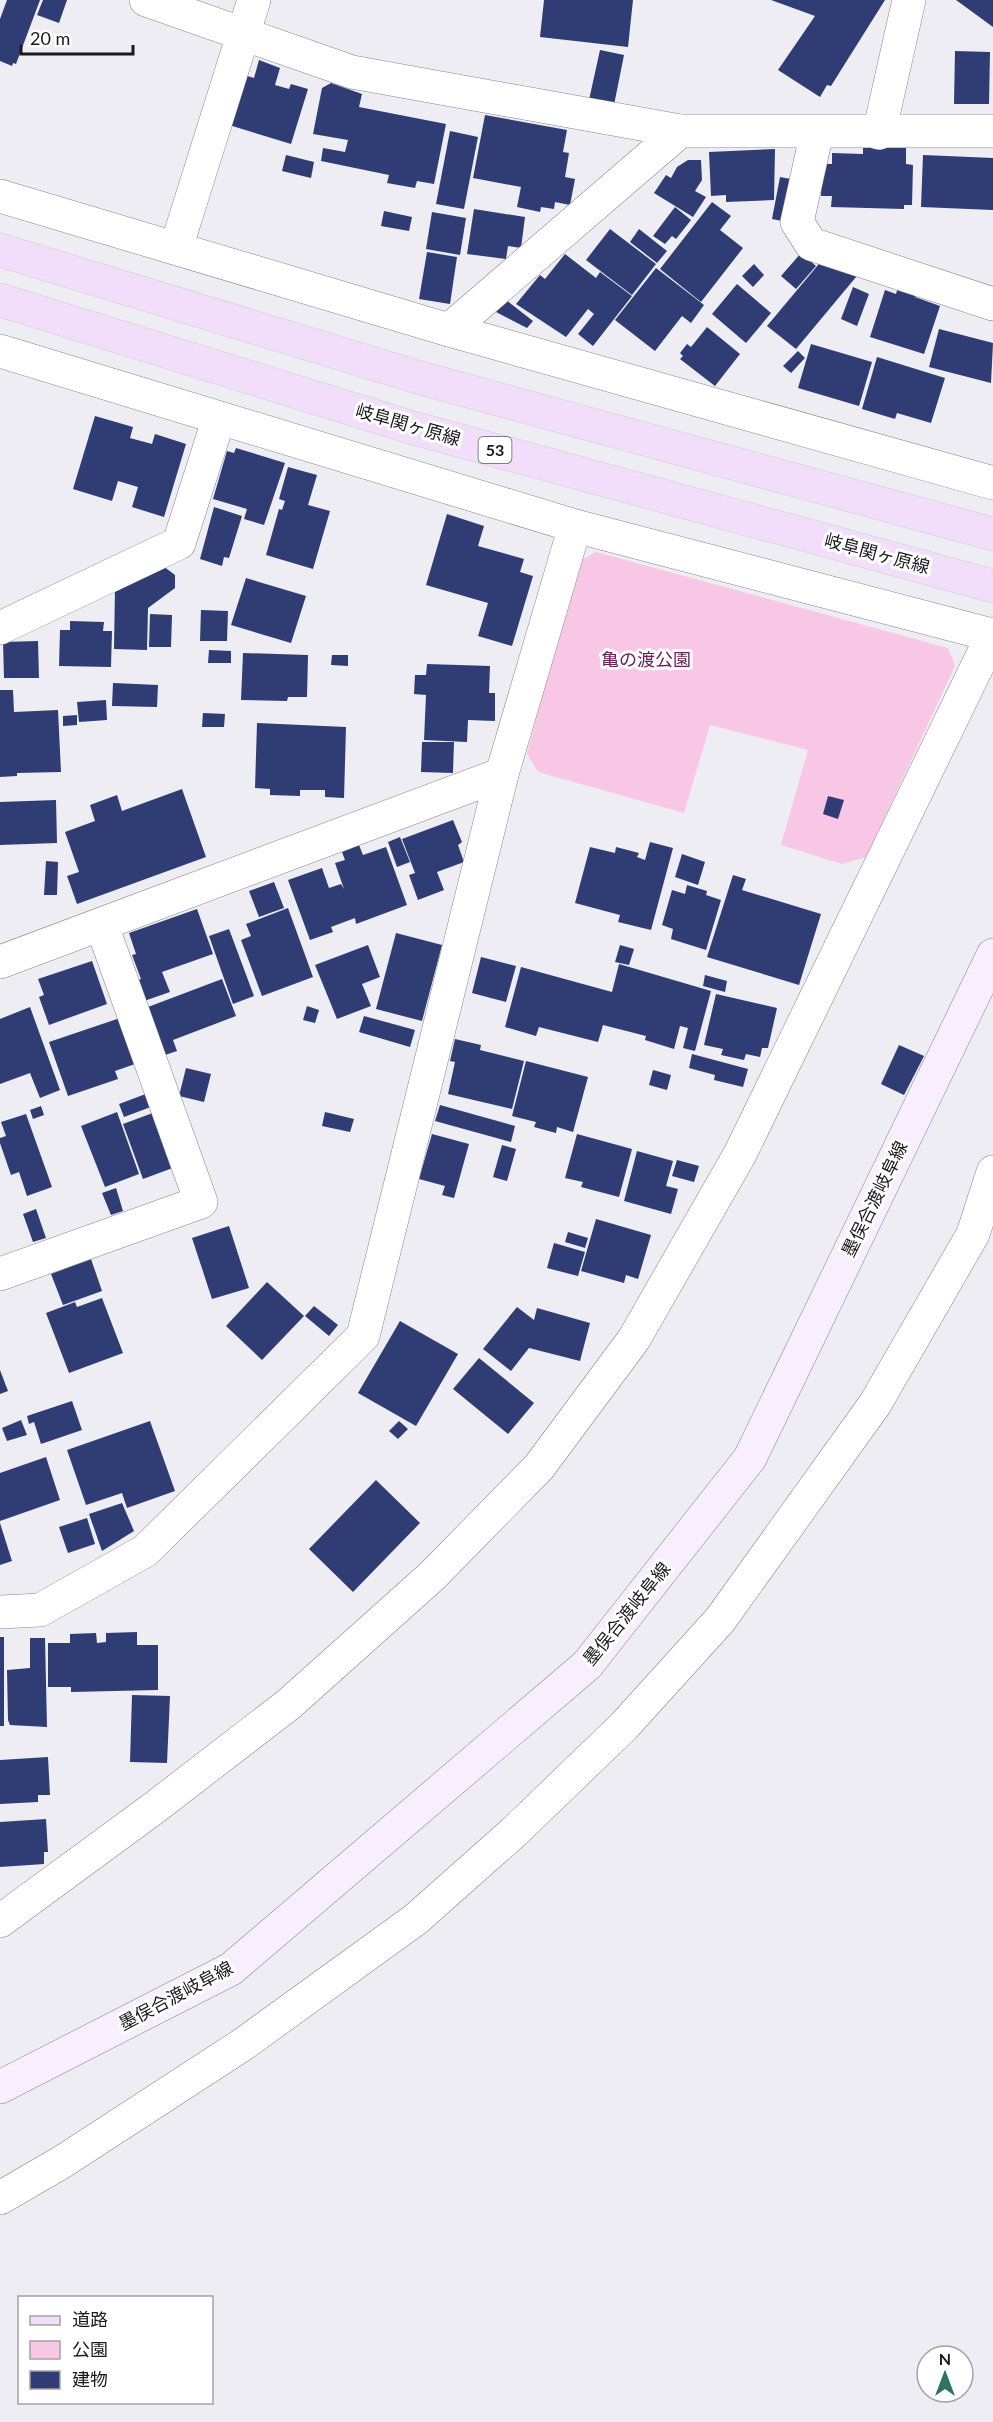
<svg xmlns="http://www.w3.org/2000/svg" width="993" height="2422" font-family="Lato,'Noto Sans JP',sans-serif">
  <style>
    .green { fill: #f9c7e6 }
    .building { fill: #2f3d74 }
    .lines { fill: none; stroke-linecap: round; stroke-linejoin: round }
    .minor-casing { stroke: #86858a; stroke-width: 34 }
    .secondary-casing { stroke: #86858a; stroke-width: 34 }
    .primary-casing { stroke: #cccccd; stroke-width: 34 }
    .minor { stroke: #fff; stroke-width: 33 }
    .secondary { stroke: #f9eefd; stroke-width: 33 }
    .primary { stroke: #f2ddfa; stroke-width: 33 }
    .labels { text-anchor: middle; stroke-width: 6; stroke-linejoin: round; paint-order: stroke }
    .shield { fill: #fff; stroke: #5e5e5f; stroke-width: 1.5 }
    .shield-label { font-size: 16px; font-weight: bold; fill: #19191b }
    .street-label { font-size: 18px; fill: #19191b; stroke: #fff }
    .park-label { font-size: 18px; fill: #6c2158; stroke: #fff }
  </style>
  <rect width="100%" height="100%" fill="#eeedf3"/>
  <path class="green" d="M596 552 948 648 955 666 866 857 842 864 781 845 808 750 710 725 684 813 538 772 527 754 578 562Z"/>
  <g class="building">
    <path d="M7 0H40L16 64 13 63 12 66 0 61V19Z"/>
    <path d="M43 0H67L59 23 37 15Z"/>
    <path d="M544 0H633L628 47 540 37Z"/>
    <path d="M771 0H885L831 86 827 85 820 97 778 70 815 16Z"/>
    <path d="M956 0H993V27Z"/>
    <path d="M600 50 624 55 614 105 589 100Z"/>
    <path d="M955 51 990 52 989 104H954Z"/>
    <path d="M259 60 280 68 275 85 289 89 291 84 308 89 291 144 229 125 244 75 254 78Z"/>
    <path d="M331 83 362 94 359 107 446 124 434 184 417 181 415 188 387 183 389 175 321 161 323 148 345 152 348 140 313 134 322 88Z"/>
    <path d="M485 115 567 130 563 152 569 153 565 177 575 179 570 205 555 202 554 209 541 207 540 212 517 207 521 187 473 178Z"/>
    <path d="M450 131 478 137 464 209 436 204Z"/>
    <path d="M863 144 906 145V164L913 165 912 205H904V209L831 207 832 196H821L822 164H832V153L863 154Z"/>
    <path d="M775 149 774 200 726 202V195L711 196 709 152Z"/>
    <path d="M286 155 314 162 311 178 282 171Z"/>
    <path d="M923 155 993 158V210L921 207Z"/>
    <path d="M688 160H701L702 180 695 191 706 197 693 217 654 193 666 175 671 178 677 167Z"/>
    <path d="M780 177 791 179 782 221 772 219Z"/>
    <path d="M712 202 731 216 720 230 743 248 701 302 660 269Z"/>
    <path d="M675 207 691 220 676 239 672 236 665 244 653 236Z"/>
    <path d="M474 209 525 217 521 248 508 246 506 259 467 254Z"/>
    <path d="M384 211 412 217 409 231 381 226Z"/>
    <path d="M432 212 466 218 460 255 426 249Z"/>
    <path d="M610 229 656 264 632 295 586 260Z"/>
    <path d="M639 229 667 251 657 263 630 242Z"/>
    <path d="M427 252 457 257 450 304 419 299Z"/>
    <path d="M801 253 816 266 796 289 781 276Z"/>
    <path d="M565 254 596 278 600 272 632 296 593 346 578 334 594 314 588 309 566 337 516 304 540 275 545 279Z"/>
    <path d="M823 259 861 271 796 349 767 326Z"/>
    <path d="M754 264 764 275 753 287 742 276Z"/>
    <path d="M656 268 704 305 691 323 682 316 655 351 615 320Z"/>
    <path d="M737 284 771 313 746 343 712 314Z"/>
    <path d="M899 284 918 290 915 297 940 306 924 354 870 337 885 290 896 294Z"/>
    <path d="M853 287 869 294 857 326 841 319Z"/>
    <path d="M506 300 533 321 527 328 496 312Z"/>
    <path d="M707 327 740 354 715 386 680 359 683 356 680 353 687 344 691 347Z"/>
    <path d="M939 329 993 343 991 383 929 367Z"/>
    <path d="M811 344 872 362 859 406 798 388Z"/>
    <path d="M798 351 805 358 791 373 783 366Z"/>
    <path d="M877 357 945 378 931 423 897 413 895 419 862 409Z"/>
    <path d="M95 416 133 427 130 438 152 444 155 434 186 444 164 517 132 507 138 487 118 481 112 501 73 489Z"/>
    <path d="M236 448 285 463 264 525 244 519 247 509 213 499 227 451 234 453Z"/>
    <path d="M288 467 317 475 308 505 330 511 313 569 266 555 279 509 282 510 285 501 279 499Z"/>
    <path d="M214 507 242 516 229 558 224 557 222 566 200 559Z"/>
    <path d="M447 514 484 526 478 546 524 559 520 572 533 576 512 646 478 636 488 603 426 585Z"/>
    <path d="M163 566 175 575V588L148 608 147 650 114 649 115 588Z"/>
    <path d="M246 578 306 596 291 643 231 625Z"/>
    <path d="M201 610 228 611 227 641H200Z"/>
    <path d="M150 614 172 615 171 647H149Z"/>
    <path d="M70 621 104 622 103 631H112L111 667 59 666 60 630H70Z"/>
    <path d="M38 641 39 678H4L3 642Z"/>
    <path d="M209 650 231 651V663H208Z"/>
    <path d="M243 653 308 655 307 697H288L287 701 241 700Z"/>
    <path d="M332 655H348V666L331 665Z"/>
    <path d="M427 664 490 666 489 693H495V721L468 720 467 742 424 740 426 695 414 694 415 675H426Z"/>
    <path d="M113 683 158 685 157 707 112 706Z"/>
    <path d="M0 690H13L14 712 58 710 61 772 17 773V776L0 777Z"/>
    <path d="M106 700 107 720 79 722 77 702Z"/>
    <path d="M203 713 225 714 224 727H202Z"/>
    <path d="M77 715V725L63 726V716Z"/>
    <path d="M257 723 346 727 344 798 325 797V790H300V796L270 795V789L255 788Z"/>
    <path d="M422 742H454L453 773 421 772Z"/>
    <path d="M182 789 206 857 77 904 67 876 79 872 65 832 95 821 90 805 117 795 122 811Z"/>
    <path d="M828 796 844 800 838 819 823 814Z"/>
    <path d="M56 800 57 843 0 845V802Z"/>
    <path d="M453 820 462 842 458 845 464 862 437 872 444 890 418 900 409 875 415 873 402 839Z"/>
    <path d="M400 837 410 862 397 867 388 842Z"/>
    <path d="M650 842 673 848 651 930 618 922 620 915 575 903 590 847 615 853 616 847 639 853 637 857 645 860Z"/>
    <path d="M359 845 363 855 386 847 407 905 356 924 355 918 331 927 333 932 310 940 288 880 322 868 329 888 341 884 344 889 335 863 345 860 342 852Z"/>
    <path d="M682 854 705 862 698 885 675 877Z"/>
    <path d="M46 861 58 862 57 895H44Z"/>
    <path d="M733 875 746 879 742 890 821 914 799 985 707 957Z"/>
    <path d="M274 882 284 908 259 917 249 891Z"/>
    <path d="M687 885 707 891 706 895 721 900 706 950 671 939 673 929 662 925 672 890 685 894Z"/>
    <path d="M288 908 313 977 262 996 241 940 251 936 246 924Z"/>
    <path d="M197 909 213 954 162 972 170 992 144 1001 136 981 141 979 132 955 136 954 129 933Z"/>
    <path d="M229 929 254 996 233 1004 209 936Z"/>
    <path d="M396 933 442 945 422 1021 376 1009Z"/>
    <path d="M368 945 380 977 362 984 371 1006 337 1019 315 965Z"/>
    <path d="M620 945 634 949 629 965 615 962Z"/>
    <path d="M481 957 516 966 506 1002 472 993Z"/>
    <path d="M92 961 107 1004 49 1025 39 997 44 995 38 979Z"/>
    <path d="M619 964 711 991 695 1051 683 1048 688 1028 680 1026 674 1049 645 1040 646 1036 603 1025 598 1042 539 1027 536 1036 505 1027 521 967 612 992Z"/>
    <path d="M705 975 727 981 725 992 703 986Z"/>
    <path d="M222 979 236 1016 173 1040 177 1051 165 1055 148 1007Z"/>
    <path d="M716 994 777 1008 768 1048H762L760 1057 746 1054 744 1060 721 1055 723 1049 704 1045Z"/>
    <path d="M307 1006 319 1010 315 1023 303 1020Z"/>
    <path d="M30 1007 60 1090 40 1098 30 1073 0 1084V1019Z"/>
    <path d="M364 1016 415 1030 410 1047 359 1032Z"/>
    <path d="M123 1017 138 1063 115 1071 118 1079 68 1096 49 1042Z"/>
    <path d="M455 1039 481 1045 480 1050 524 1061 512 1109 448 1094 455 1062 450 1061Z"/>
    <path d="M899 1045 924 1056 904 1095 881 1084Z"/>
    <path d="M692 1054 748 1069 743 1087 714 1080 715 1075 689 1068Z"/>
    <path d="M526 1061 588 1077 573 1132 557 1127 556 1133 534 1127 536 1122 512 1116Z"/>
    <path d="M186 1068 211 1074 204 1102 179 1096Z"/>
    <path d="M653 1070 671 1075 667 1090 649 1085Z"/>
    <path d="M151 1092 156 1105 124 1117 119 1104Z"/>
    <path d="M440 1105 515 1126 511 1142 435 1121Z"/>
    <path d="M41 1106 44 1115 33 1119 30 1110Z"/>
    <path d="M158 1111 178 1166 143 1179 123 1124Z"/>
    <path d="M117 1112 139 1174 105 1187 81 1126Z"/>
    <path d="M325 1112 354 1119 350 1132 322 1126Z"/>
    <path d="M26 1114 52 1187 27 1196 19 1172 11 1175 0 1143V1138L6 1136 1 1122Z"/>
    <path d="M432 1134 469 1144 454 1198 442 1195 445 1186 419 1179Z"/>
    <path d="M577 1134 632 1149 619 1197 581 1187 583 1182 565 1178Z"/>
    <path d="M502 1145 516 1149 507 1181 493 1177Z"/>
    <path d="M637 1151 673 1161 666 1186 678 1189 671 1214 624 1201Z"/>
    <path d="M677 1160 699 1166 694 1182 672 1176Z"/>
    <path d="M116 1188 123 1211 111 1215 102 1193Z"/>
    <path d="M36 1209 46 1238 33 1242 23 1214Z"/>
    <path d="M596 1219 651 1235 638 1279 626 1275 624 1283 581 1271Z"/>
    <path d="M229 1226 249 1288 212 1299 192 1238Z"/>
    <path d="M568 1232 588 1238 585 1248 565 1242Z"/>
    <path d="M554 1243 585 1252 578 1276 547 1268Z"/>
    <path d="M91 1259 102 1291 63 1305 51 1274Z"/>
    <path d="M267 1282 304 1316 262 1360 226 1326Z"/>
    <path d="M102 1298 123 1353 69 1373 46 1313 75 1302 77 1307Z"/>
    <path d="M314 1306 338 1325 329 1336 305 1316Z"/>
    <path d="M517 1307 534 1320 537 1308 590 1323 580 1361 529 1348 511 1371 483 1349Z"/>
    <path d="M400 1321 458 1354 416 1426 358 1393Z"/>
    <path d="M479 1358 534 1403 508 1434 453 1389Z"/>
    <path d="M0 1370 8 1391 0 1394Z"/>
    <path d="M72 1401 82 1430 41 1444 34 1422 29 1424 27 1416Z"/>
    <path d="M21 1420 27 1435 7 1441 2 1428Z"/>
    <path d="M150 1421 175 1491 127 1508 122 1493 86 1505 67 1450Z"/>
    <path d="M399 1421 408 1429 398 1439 389 1431Z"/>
    <path d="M46 1457 60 1500 0 1521V1473Z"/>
    <path d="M376 1480 420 1523 353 1592 309 1549Z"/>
    <path d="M122 1503 134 1531 102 1551 89 1514Z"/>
    <path d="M87 1518 95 1544 68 1553 59 1527Z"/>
    <path d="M0 1523 12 1561 0 1565Z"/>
    <path d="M137 1632V1645H158V1690L71 1692V1687H48V1643H70V1634L96 1633 97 1643 106 1642V1633Z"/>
    <rect x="0" y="1637" width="4" height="89"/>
    <path d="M30 1638H45L47 1727 10 1725 8 1720 7 1670 30 1668Z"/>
    <path d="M132 1695 170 1696 167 1763 130 1762Z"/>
    <path d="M48 1757 50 1795H38V1802L0 1804V1760Z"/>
    <path d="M46 1819 48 1852H44V1864L0 1867V1822Z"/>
  </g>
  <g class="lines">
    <defs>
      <g id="minor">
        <path d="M146 0 352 72 680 131H993"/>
        <path d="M817 132 797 222 811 244 993 304"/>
        <path d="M879 133 909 0"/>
        <path d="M0 196 449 330 993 483"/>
        <path d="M176 248 254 0"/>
        <path d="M449 330 680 131"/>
        <path d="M0 351 575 526 992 635"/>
        <path d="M0 628 179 543 219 418"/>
        <path d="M0 962 502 774"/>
        <path d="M0 1274 201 1202 102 926"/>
        <path d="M0 1612 40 1610 145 1551 363 1336 502 774 575 526"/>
        <path d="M0 1921 154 1808 289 1704 432 1576 539 1467 634 1339 740 1154 993 634"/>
        <path d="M0 2198 62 2162 242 2045 416 1919 514 1832 624 1726 720 1620 875 1404 973 1234 993 1172"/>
      </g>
      <path id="secondary" d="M0 2087 231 1969 587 1665 750 1458 993 955"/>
      <g id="primary">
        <path d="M0 250 424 379 993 534"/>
        <path d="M0 300 410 427 993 586"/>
      </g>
    </defs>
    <use href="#minor" class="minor-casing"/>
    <use href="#secondary" class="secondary-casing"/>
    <use href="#primary" class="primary-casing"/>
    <use href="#minor" class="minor"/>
    <use href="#secondary" class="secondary"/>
    <use href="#primary" class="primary"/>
  </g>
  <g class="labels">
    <rect class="shield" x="478.5" y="437" width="33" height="26" rx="4.5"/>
    <g class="shield-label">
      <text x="495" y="456">53</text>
    </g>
    <g class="street-label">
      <text transform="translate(408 425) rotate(16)" y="6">岐阜関ヶ原線</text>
      <text transform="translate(877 554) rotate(15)" y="6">岐阜関ヶ原線</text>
      <text transform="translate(875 1199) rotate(-64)" y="6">墨俣合渡岐阜線</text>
      <text transform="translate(627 1614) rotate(-51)" y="6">墨俣合渡岐阜線</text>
      <text transform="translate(176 1996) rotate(-28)" y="6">墨俣合渡岐阜線</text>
    </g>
    <g class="park-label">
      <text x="646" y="666">亀の渡公園</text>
    </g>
  </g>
  <rect x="18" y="2296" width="195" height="108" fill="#ffffff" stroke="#a3a3a4" stroke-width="1.5"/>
  <rect x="30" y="2316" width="30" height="9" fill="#f2ddfa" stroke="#a3a3a4" stroke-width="1.5"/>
  <text x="72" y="2326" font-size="18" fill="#19191b">道路</text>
  <rect x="30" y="2341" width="30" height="18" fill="#f9c7e6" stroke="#a3a3a4" stroke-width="1.5"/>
  <text x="72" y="2356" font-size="18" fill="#19191b">公園</text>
  <rect x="30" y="2371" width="30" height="18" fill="#2f3d74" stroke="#a3a3a4" stroke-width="1.5"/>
  <text x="72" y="2386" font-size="18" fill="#19191b">建物</text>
  <g transform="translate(945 2374)"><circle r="28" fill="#ffffff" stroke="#a3a3a4" stroke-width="1.5"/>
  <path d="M0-4.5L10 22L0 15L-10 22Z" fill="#2f7264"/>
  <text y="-9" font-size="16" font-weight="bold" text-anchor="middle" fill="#19191b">N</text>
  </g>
  <path d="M21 45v9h112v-9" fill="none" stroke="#19191b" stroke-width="3"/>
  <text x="30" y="45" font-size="18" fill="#19191b" stroke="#ffffff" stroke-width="4.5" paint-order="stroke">20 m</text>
</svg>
